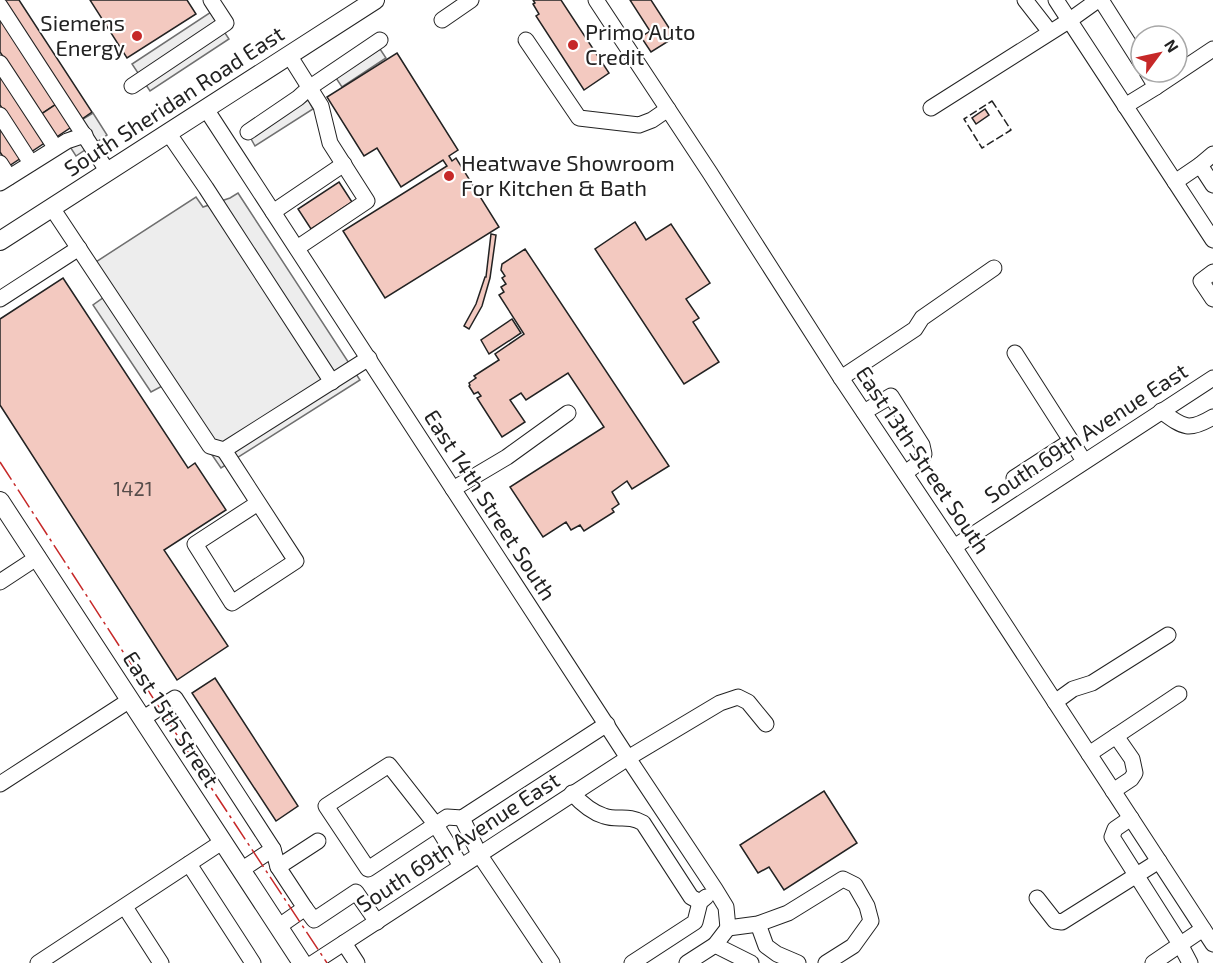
<svg xmlns="http://www.w3.org/2000/svg" width="1213" height="963" font-family="'Exo 2',sans-serif">
  <style>
    .parking { fill: #ededed; stroke: #6f6f6f; stroke-width: 1.5 }
    .building { fill: #f3c9c0; stroke: #222; stroke-width: 1.5 }
    .lines { fill: none; stroke-linecap: round; stroke-linejoin: round }
    .minor-casing { stroke: #222; stroke-width: 17 }
    .major-casing { stroke: #222; stroke-width: 20 }
    .minor { stroke: #fff; stroke-width: 15 }
    .major { stroke: #fff; stroke-width: 18 }
    .fence { stroke: #222; stroke-width: 1.5; stroke-dasharray: 8 3; stroke-linecap: butt }
    .power { stroke: #c62828; stroke-width: 1.5; stroke-dasharray: 21 4.5 3 4.5; stroke-linecap: butt }
    .poi-dot { fill: #c62828; stroke: #fff; stroke-width: 2 }
    .labels { text-anchor: middle; stroke-width: 4.5; stroke-linejoin: round; paint-order: stroke }
    .number-label { font-size: 20px; fill: #564c4a }
    .poi-label { font-size: 22px; fill: #222; stroke: #fff; text-anchor: start }
    .street-label { font-size: 22px; fill: #222; stroke: #fff }
  </style>
  <rect width="100%" height="100%" fill="#fff"/>
  <g class="parking">
    <path d="M211 12 229 39 150 91 132 64Z"/>
    <path d="M380 49 386 58 342 87 336 78Z"/>
    <path d="M308 100 313 109 255 146 250 137Z"/>
    <path d="M93 113 107 135 76 156 63 136 74 129 83 119Z"/>
    <path d="M238 193 360 380 221 468 164 385 151 392 93 305 104 297 85 269 196 197 203 207 230 198Z"/>
  </g>
  <g class="building">
    <path d="M4 0H19L92 112 82 119Z"/>
    <path d="M90 0H187L196 14 127 58Z"/>
    <path d="M533 0H561L609 73 584 90 536 16 539 14 533 4 535 3Z"/>
    <path d="M630 0H651L675 37 651 52 641 37 650 31Z"/>
    <path d="M0 19 56 104 41 114 0 52Z"/>
    <path d="M397 53 458 150 449 156 452 161 456 158 499 227 385 298 343 231 447 166 443 160 401 187 377 148 364 156 327 97Z"/>
    <path d="M0 73 46 142 31 152 0 105Z"/>
    <path d="M58 103 73 126 55 138 40 115Z"/>
    <path d="M985 109 989 115 976 124 972 118Z"/>
    <path d="M0 126 21 158 9 166 0 152Z"/>
    <path d="M339 182 352 202 311 229 298 209Z"/>
    <path d="M635 222 646 240 671 224 710 283 686 299 699 318 693 322 719 362 684 384 595 249Z"/>
    <path d="M491 234 496 235 490 278 482 306 469 329 464 326 476 304 485 277H486Z"/>
    <path d="M525 249 669 466 632 489 627 481 612 492 619 504 612 509 614 512 584 531 580 525 571 530 566 522 543 537 510 487 604 427 568 373 526 400 521 393 510 400 525 422 502 437 477 398 481 396 478 392 474 394 469 386 470 385 469 383 476 378 474 376 499 360 495 354 524 334 499 295 504 292 501 287 506 284 502 278 505 276 501 270 502 264Z"/>
    <path d="M63 278 188 468 195 463 226 510 164 550 228 646 177 680 0 405V319Z"/>
    <path d="M512 319 521 333 489 354 481 340Z"/>
    <path d="M215 678 298 806 276 821 192 693Z"/>
    <path d="M824 791 857 843 784 890 769 867 758 873 740 845Z"/>
  </g>
  <g class="lines">
    <defs>
      <g id="minor">
        <path d="M596 0 710 173 841 378 954 547 1213 944"/>
        <path d="M1025 0 1050 32"/>
        <path d="M1056 0 1213 240"/>
        <path d="M1101 0 1141 63"/>
        <path d="M0 6 108 172"/>
        <path d="M442 20 471 0"/>
        <path d="M526 40 579 118 639 125 652 120 668 109"/>
        <path d="M289 55 321 106 330 143 367 201 297 248"/>
        <path d="M0 63 55 147"/>
        <path d="M132 86 226 23 211 0"/>
        <path d="M1156 87 1213 49"/>
        <path d="M1125 106 1156 87 1147 72"/>
        <path d="M931 108 1070 20 1098 0"/>
        <path d="M206 109 628 758 715 889 726 907 728 928"/>
        <path d="M0 115 31 163"/>
        <path d="M248 132 298 98 309 88 380 40"/>
        <path d="M169 134 206 188 332 382"/>
        <path d="M0 163 9 177"/>
        <path d="M1200 165 1213 154"/>
        <path d="M1175 182 1200 165 1213 185"/>
        <path d="M0 183 67 141 85 135"/>
        <path d="M52 208 210 446 224 450 369 358"/>
        <path d="M273 212 344 164"/>
        <path d="M1213 272 1201 281 1213 299"/>
        <path d="M0 299 79 248"/>
        <path d="M1015 353 1084 461"/>
        <path d="M841 378 915 329 922 318 994 268"/>
        <path d="M1161 411C1183 427 1188 432 1213 417"/>
        <path d="M864 412 891 396 922 445 924 454 920 462 905 473"/>
        <path d="M224 450 296 561 232 603 195 544 258 503"/>
        <path d="M1014 478 1071 441"/>
        <path d="M453 489 507 457 568 413"/>
        <path d="M954 547 1213 378"/>
        <path d="M0 582 38 557"/>
        <path d="M1055 702 1073 689 1092 683 1168 635"/>
        <path d="M142 719 175 698 273 849 278 867 305 908 278 927"/>
        <path d="M1116 736 1179 694"/>
        <path d="M1089 754 1116 736 1132 759 1135 773 1131 779 1113 791"/>
        <path d="M0 784 130 700"/>
        <path d="M572 793C581 803 591 812 604 816 618 821 628 814 643 823L691 897 700 902"/>
        <path d="M462 818 479 854 552 963"/>
        <path d="M1131 818 1115 829 1112 837 1180 944 1190 963"/>
        <path d="M189 864 253 963"/>
        <path d="M461 866 436 825 389 765 326 806 368 869 447 817 462 818 607 724"/>
        <path d="M278 867 318 841"/>
        <path d="M241 870 273 849"/>
        <path d="M1037 898 1055 921 1062 922 1159 861"/>
        <path d="M125 907 161 963"/>
        <path d="M305 908 314 920 356 892 377 922"/>
        <path d="M758 924 766 946 777 954 798 963"/>
        <path d="M728 928 758 924 788 913 843 879 855 885 867 906 871 921 853 946 826 963"/>
        <path d="M344 943 357 963"/>
        <path d="M715 945 751 963"/>
        <path d="M38 963 222 842"/>
        <path d="M313 963 628 758 720 703 738 697 748 702 766 724"/>
        <path d="M632 963 695 922 700 902 706 897"/>
        <path d="M687 963 715 945 728 928"/>
        <path d="M1153 963 1203 929"/>
      </g>
      <g id="major">
        <path d="M0 241 375 0"/>
        <path d="M0 501 302 963"/>
      </g>
    </defs>
    <use href="#minor" class="minor-casing"/>
    <use href="#major" class="major-casing"/>
    <use href="#minor" class="minor"/>
    <use href="#major" class="major"/>
    <path class="fence" d="M992 101 1011 130 982 148 964 119Z"/>
    <path class="power" d="M0 462 212 789 327 963"/>
  </g>
  <g class="poi-dot">
    <circle cx="137" cy="36" r="6"/>
    <circle cx="573" cy="45" r="6"/>
    <circle cx="449" cy="176" r="6"/>
  </g>
  <g class="labels">
    <g class="number-label">
      <text x="133" y="496">1421</text>
    </g>
    <g class="poi-label">
      <text x="125" y="31" text-anchor="end">Siemens<tspan x="125" dy="25">Energy</tspan></text>
      <text x="585" y="40">Primo Auto<tspan x="585" dy="25">Credit</tspan></text>
      <text x="461" y="171">Heatwave Showroom<tspan x="461" dy="25">For Kitchen &amp; Bath</tspan></text>
    </g>
    <g class="street-label">
      <text transform="translate(174 101) rotate(-33)" y="8">South Sheridan Road East</text>
      <text transform="translate(1086 433) rotate(-33)" y="8">South 69th Avenue East</text>
      <text transform="translate(923 460) rotate(56)" y="8">East 13th Street South</text>
      <text transform="translate(490 505) rotate(57)" y="8">East 14th Street South</text>
      <text transform="translate(171 719) rotate(57)" y="8">East 15th Street</text>
      <text transform="translate(458 842) rotate(-33)" y="8">South 69th Avenue East</text>
    </g>
  </g>
  <g transform="translate(1159 54) rotate(57)"><circle r="28" fill="#ffffff" stroke="#a7a7a7" stroke-width="1.5"/>
  <path d="M0-4.5L10 22L0 15L-10 22Z" fill="#c62828"/>
  <text y="-9" font-size="16" font-weight="bold" text-anchor="middle" fill="#222222">N</text>
  </g>
</svg>
